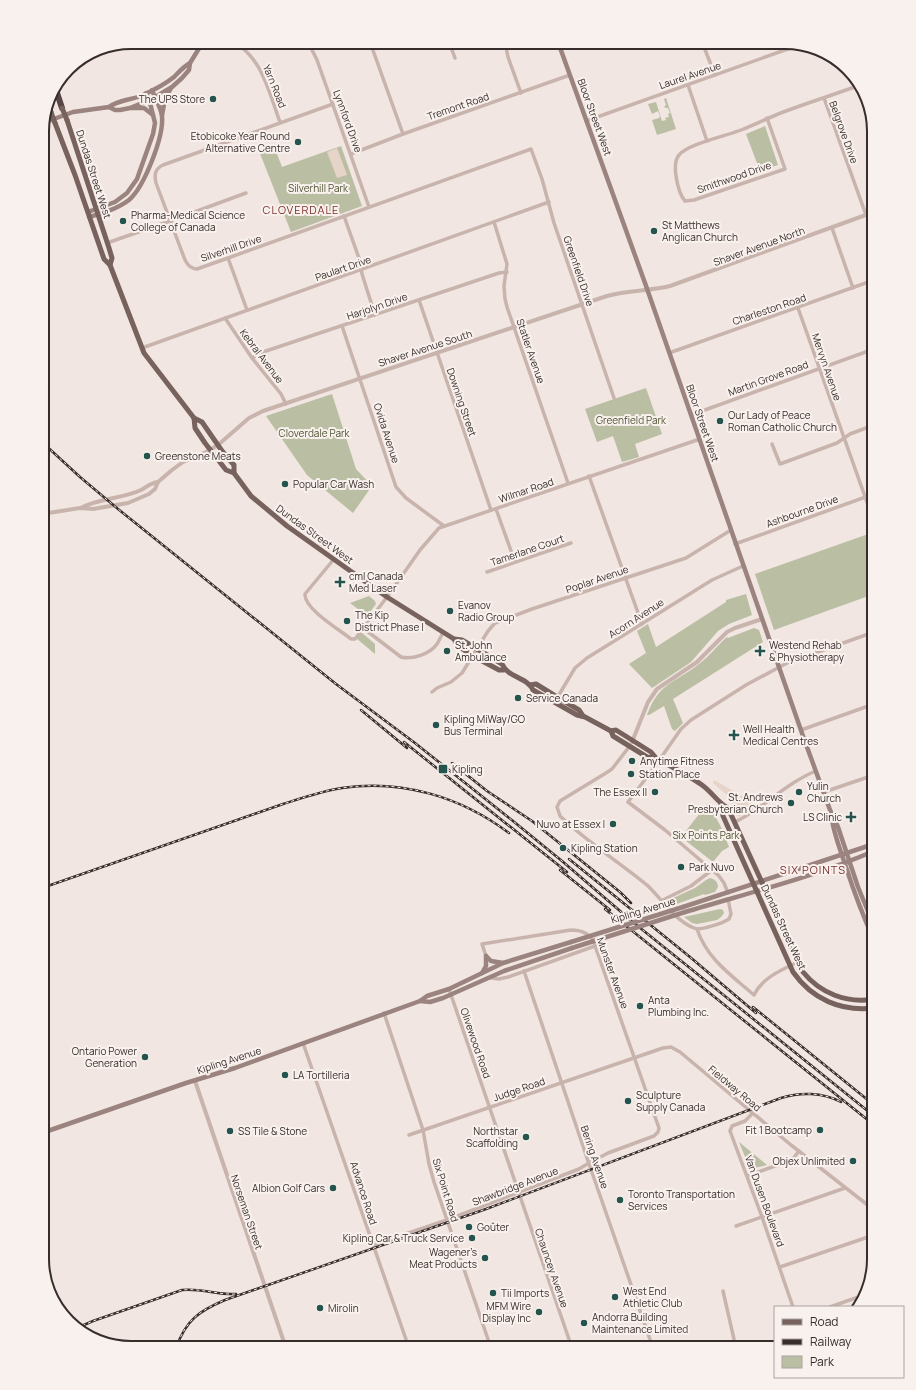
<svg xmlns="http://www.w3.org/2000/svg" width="916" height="1390" font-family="Manrope,sans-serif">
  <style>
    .green { fill: #babea2 }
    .plaza { fill: #e7d4c9 }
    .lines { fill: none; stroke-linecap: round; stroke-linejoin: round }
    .minor { stroke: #c8b4ad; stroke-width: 3.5 }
    .tertiary { stroke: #c8b4ad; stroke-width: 4 }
    .secondary { stroke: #9b847f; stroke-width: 4.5 }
    .primary { stroke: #77625e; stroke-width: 5 }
    .motorway { stroke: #574643; stroke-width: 6 }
    .rail-casing { stroke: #372d2b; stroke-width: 2.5 }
    .rail { stroke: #f9f1ed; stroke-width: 1; stroke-dasharray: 3; stroke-linecap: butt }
    .secondary-bridge { stroke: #9b847f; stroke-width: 4.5 }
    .primary-bridge { stroke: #77625e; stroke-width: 5 }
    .poi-dot { fill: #25544e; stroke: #f9f1ed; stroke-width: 1.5 }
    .labels { text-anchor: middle; stroke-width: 4; stroke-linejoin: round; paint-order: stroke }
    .street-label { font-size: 10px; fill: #372d2b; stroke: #f9f1ed }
    .poi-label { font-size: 10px; fill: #372d2b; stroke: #f9f1ed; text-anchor: start }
    .park-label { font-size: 10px; fill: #4d5332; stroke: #f9f1ed }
    .neighbourhood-label { font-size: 11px; letter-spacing: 1px; fill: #7d312d; stroke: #f9f1ed }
    .rim { fill: none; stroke: #372d2b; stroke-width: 2 }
  </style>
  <rect width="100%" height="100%" fill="#f1e6e1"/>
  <g class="green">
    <path d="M666 98 676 129 657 135 652 120 659 118 660 116 658 111 652 114 648 104 656 102 662 121 666 120 665 118 669 117 668 114 670 113 668 108H666L664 107 666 105 664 99Z"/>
    <path d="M765 126 778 165 760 171 746 134Z"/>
    <path d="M274 146 282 167 341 146 362 206 291 232 259 151Z"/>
    <path d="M646 388 662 434 635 444 639 457 622 462 613 436 597 442 585 409Z"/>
    <path d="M332 394 356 469 372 486 353 513 307 475 266 416Z"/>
    <path d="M874 532V594L774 630 755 574Z"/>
    <path d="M746 594 752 615 729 624 718 631 691 662 652 688 629 664 646 653 637 631 648 624 656 647 726 602V600Z"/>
    <path d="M369 596 375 601 376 604 367 616 350 603Z"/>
    <path d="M754 628 759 630 763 642 673 699 683 723 675 731 672 729 664 706 649 715H647C659 684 670 685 695 667 707 659 716 647 727 637L728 638Z"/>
    <path d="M361 632 375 644V654L356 638Z"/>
    <path d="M708 803 721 827 729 847 722 851 713 862 681 837Z"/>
    <path d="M710 878C715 879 718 882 718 887L715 892 705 895 704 894 674 905 672 904 671 899 695 888 706 880Z"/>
    <path d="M720 909 723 910 724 913 721 917 717 920 697 924 692 923 684 917Z"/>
    <path d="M739 1142 767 1165 750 1169Z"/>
  </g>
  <g class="plaza">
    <path d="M337 148 347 175 337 178 327 152Z"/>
    <path d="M714 780 758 805 747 813 738 817 736 812H737L727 795 713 783Z"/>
  </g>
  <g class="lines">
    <g class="minor">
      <path d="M234 42C263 59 269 93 280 122"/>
      <path d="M308 42 317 60 369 207"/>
      <path d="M370 42 403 134"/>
      <path d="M449 42 455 58"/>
      <path d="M505 42 508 57 521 93"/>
      <path d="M702 42 715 75"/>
      <path d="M373 48 390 42"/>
      <path d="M688 85 707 141"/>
      <path d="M824 98 866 215"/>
      <path d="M333 104 163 165C155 169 154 174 156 183L185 260C188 266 191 269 197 269L228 258 531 149 542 179 554 223 614 398"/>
      <path d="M767 118 785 169 694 200 685 201C678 193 671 164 679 155 688 144 726 136 741 130 756 124 770 117 786 111 810 102 836 94 860 85"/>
      <path d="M586 121 799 45"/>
      <path d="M351 154 403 134 570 75"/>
      <path d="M344 216 360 261 362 274 375 315"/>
      <path d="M494 222 507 264 504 286 505 299 507 307 568 483"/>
      <path d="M832 228 853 288"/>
      <path d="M107 243 170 221 246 193"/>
      <path d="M228 258 247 310"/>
      <path d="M419 300 491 510"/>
      <path d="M798 308 874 522"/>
      <path d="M225 318 252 358 281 394 286 404"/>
      <path d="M342 326 396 487 406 498 444 526"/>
      <path d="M142 348 549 202"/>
      <path d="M669 353 874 280"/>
      <path d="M252 358 263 352 499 273 507 272"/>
      <path d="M691 415 874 349"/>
      <path d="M772 444 780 464 837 443 850 434 874 425"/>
      <path d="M589 476 642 624"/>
      <path d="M496 509 515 562"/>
      <path d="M735 544 874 494"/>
      <path d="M334 559 305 594C304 609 340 630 351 639H355L387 597 420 550 439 528 700 439"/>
      <path d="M487 572 571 543"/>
      <path d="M363 628 401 657C412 660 430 654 437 644 439 641 441 636 443 633"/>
      <path d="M432 692 437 688 451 682 462 673 488 631 495 623 532 609 686 558 731 530"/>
      <path d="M557 698 575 668 587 658 712 580 743 566"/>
      <path d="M801 730 874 704"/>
      <path d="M629 747 612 769 606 773 560 801 557 807 560 816C587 842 619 862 647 885 662 899 674 920 694 928 700 931 723 923 729 919L731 914 728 899"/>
      <path d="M824 792 874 775"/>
      <path d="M735 822C764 808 786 783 816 771"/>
      <path d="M728 893 724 883 719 876 665 830 628 802 653 769 681 729 691 720 746 685 787 663 874 632"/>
      <path d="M663 900 691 886 712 870"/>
      <path d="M697 929C707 959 731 975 754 995 762 978 781 970 798 962"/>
      <path d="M524 971 587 1158 653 1348"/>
      <path d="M491 978 499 979 508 977 595 946"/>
      <path d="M449 989 572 1348"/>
      <path d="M384 1013 423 1130 429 1164 434 1182 491 1348"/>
      <path d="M303 1043 409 1348"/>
      <path d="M753 1113 745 1121 732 1126 730 1131 762 1217 793 1307"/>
      <path d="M409 1135 663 1048 671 1047 680 1052 791 1145 874 1210"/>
      <path d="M747 1176 792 1160 799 1151"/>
      <path d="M736 1226 845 1188"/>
      <path d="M373 1245 447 1220 579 1169 589 1163 608 1153 654 1136 658 1132 659 1128 594 943C590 933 582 930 571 930L482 944 486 956"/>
      <path d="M780 1267 874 1235"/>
      <path d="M723 1291 736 1348"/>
      <path d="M830 1307 864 1295"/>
    </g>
    <g class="tertiary">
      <path d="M81 508C99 498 122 499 141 490 147 487 150 483 158 482"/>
      <path d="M42 514 80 508 93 509 128 503 149 494 155 489 158 482 172 470 183 462 206 452 218 445 249 418 263 411 607 296C628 290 650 291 670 286L874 212"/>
      <path d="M632 742 648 702 657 689 697 662 727 632 735 628 762 619"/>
      <path d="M195 1081 286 1348"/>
    </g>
    <g class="secondary">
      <path d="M558 42 645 283 803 736 830 810 838 827 858 887 874 926"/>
      <path d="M109 107C118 100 130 100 141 96 152 91 164 85 174 77 179 72 183 67 190 63"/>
      <path d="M131 108H144L153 115"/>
      <path d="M162 115 165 99 171 88"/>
      <path d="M43 123 73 112 109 107 115 110H120L130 108 152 99 172 87 182 78 189 70 190 63 203 42"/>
      <path d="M88 212 115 202 127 193 137 179 153 134 155 123 150 103 146 93"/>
      <path d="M89 217C103 213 117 209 129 200 144 187 164 137 162 116 161 108 155 98 152 90"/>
      <path d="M831 814C833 832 840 849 846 867 854 892 863 916 874 940"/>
      <path d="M683 907 874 844"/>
      <path d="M685 912C748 893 814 877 874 851"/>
      <path d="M486 956 491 961 503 963"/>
      <path d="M482 973 486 966V956"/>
      <path d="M420 1001 430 1002 443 998 504 971 572 948"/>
      <path d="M42 1133 186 1083 235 1068 420 1001 427 996 449 989 503 963 571 942"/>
    </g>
    <g class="primary">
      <path d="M47 104 51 112"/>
      <path d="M67 120 109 248 112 258 110 265"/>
      <path d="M55 123 75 175 104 259 110 265 144 353 194 418 202 422 222 451 234 465V473L251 496 287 526 387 597 454 639 462 640 502 664C508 678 527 677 533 690L577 715 585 717 611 731 616 730 651 752 656 758C672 767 688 775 702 785 712 792 718 803 728 808L803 972C820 993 847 1004 874 999"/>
      <path d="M194 418 195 428 205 443 226 470 234 473"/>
      <path d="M454 639 458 646 473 656 499 670H504"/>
      <path d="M530 685 536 684 557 697 579 710 583 716"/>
      <path d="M611 731 613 736 647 757 656 758"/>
      <path d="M721 805 723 816 793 972C812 999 841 1012 874 1008"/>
    </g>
    <path class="motorway" d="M55 87 62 108"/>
    <defs>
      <g id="rail">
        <path d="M42 442 80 477 118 509 336 684 415 743 513 821 562 861 634 923 874 1116"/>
        <path d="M361 710 407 748"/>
        <path d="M404 742 567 872"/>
        <path d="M452 763 487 791 532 821 620 892 631 903"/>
        <path d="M569 859 690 957 756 1013"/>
        <path d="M560 870 610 910"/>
        <path d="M42 888 283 804C302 798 322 791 342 788 402 779 461 797 509 833"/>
        <path d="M605 909 874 1125"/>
        <path d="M753 1007 874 1105"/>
        <path d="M77 1328 93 1321 182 1290C201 1288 218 1295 236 1294"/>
        <path d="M176 1348C186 1320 199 1311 225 1300L486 1209 781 1098C800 1092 822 1092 841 1102"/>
      </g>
    </defs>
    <use href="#rail" class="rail-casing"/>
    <use href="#rail" class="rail"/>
    <g class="secondary-bridge">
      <path d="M571 942 683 907"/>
      <path d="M572 948 685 912"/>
    </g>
    <g class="primary-bridge">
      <path d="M62 108 67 120"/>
      <path d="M51 112 55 123"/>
    </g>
  </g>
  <g class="poi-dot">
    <circle cx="213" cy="99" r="4"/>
    <circle cx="298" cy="142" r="4"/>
    <circle cx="123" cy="221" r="4"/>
    <circle cx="654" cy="231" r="4"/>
    <circle cx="720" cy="421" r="4"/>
    <circle cx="147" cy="456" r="4"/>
    <circle cx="285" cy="484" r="4"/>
    <path d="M338 576h4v4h4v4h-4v4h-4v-4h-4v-4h4z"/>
    <circle cx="450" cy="611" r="4"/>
    <circle cx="347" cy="621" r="4"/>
    <circle cx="447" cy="651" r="4"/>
    <path d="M758 645h4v4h4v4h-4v4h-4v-4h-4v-4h4z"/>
    <circle cx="518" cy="698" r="4"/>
    <circle cx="436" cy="725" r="4"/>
    <path d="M732 729h4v4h4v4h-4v4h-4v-4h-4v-4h4z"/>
    <circle cx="632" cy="761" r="4"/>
    <rect x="438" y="764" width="10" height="10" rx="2"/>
    <circle cx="631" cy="774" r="4"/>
    <circle cx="655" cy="792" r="4"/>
    <circle cx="799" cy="792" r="4"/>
    <circle cx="791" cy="803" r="4"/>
    <path d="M849 811h4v4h4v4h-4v4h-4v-4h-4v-4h4z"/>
    <circle cx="613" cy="824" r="4"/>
    <circle cx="563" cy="848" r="4"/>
    <circle cx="681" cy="867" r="4"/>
    <circle cx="640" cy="1006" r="4"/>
    <circle cx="145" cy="1057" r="4"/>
    <circle cx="285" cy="1075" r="4"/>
    <circle cx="628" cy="1101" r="4"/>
    <circle cx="820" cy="1130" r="4"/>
    <circle cx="230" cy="1131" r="4"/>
    <circle cx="526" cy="1137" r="4"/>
    <circle cx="853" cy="1161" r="4"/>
    <circle cx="333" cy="1188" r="4"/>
    <circle cx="620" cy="1200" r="4"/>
    <circle cx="469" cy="1227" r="4"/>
    <circle cx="472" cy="1238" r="4"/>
    <circle cx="485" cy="1258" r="4"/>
    <circle cx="493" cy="1293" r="4"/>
    <circle cx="615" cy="1297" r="4"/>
    <circle cx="320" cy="1308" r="4"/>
    <circle cx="539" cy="1312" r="4"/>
    <circle cx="584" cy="1323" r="4"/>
  </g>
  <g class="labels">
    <g class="street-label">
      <text transform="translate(690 75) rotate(-19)" y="4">Laurel Avenue</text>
      <text transform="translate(275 86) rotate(68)" y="4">Yarn Road</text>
      <text transform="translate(458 106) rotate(-19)" y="4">Tremont Road</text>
      <text transform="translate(595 117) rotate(70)" y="4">Bloor Street West</text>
      <text transform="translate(348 121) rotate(70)" y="4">Lynnford Drive</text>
      <text transform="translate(844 132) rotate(70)" y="4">Belgrove Drive</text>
      <text transform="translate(94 174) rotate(72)" y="4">Dundas Street West</text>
      <text transform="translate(734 177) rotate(-19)" y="4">Smithwood Drive</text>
      <text transform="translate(759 246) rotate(-20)" y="4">Shaver Avenue North</text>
      <text transform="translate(231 248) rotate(-19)" y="4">Silverhill Drive</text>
      <text transform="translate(343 268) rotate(-19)" y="4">Paulart Drive</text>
      <text transform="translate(579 271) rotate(71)" y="4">Greenfield Drive</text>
      <text transform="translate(377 306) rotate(-19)" y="4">Harjolyn Drive</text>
      <text transform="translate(769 309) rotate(-19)" y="4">Charleston Road</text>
      <text transform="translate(425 348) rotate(-18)" y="4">Shaver Avenue South</text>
      <text transform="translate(531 351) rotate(71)" y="4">Statler Avenue</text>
      <text transform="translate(262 356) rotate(53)" y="4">Kebral Avenue</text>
      <text transform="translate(827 367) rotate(71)" y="4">Mervyn Avenue</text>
      <text transform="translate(768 378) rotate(-20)" y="4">Martin Grove Road</text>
      <text transform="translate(462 402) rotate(71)" y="4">Downing Street</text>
      <text transform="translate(703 423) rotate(71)" y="4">Bloor Street West</text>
      <text transform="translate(387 433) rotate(72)" y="4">Ovida Avenue</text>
      <text transform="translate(526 490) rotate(-19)" y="4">Wilmar Road</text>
      <text transform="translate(802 511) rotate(-20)" y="4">Ashbourne Drive</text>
      <text transform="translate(315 534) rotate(36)" y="4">Dundas Street West</text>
      <text transform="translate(527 550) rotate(-19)" y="4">Tamerlane Court</text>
      <text transform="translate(597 579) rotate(-19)" y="4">Poplar Avenue</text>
      <text transform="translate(636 618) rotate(-33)" y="4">Acorn Avenue</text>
      <text transform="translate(643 910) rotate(-17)" y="4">Kipling Avenue</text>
      <text transform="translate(784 927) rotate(65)" y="4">Dundas Street West</text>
      <text transform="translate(613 973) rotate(70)" y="4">Munster Avenue</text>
      <text transform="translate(476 1043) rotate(71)" y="4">Olivewood Road</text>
      <text transform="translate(229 1060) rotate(-18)" y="4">Kipling Avenue</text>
      <text transform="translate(735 1088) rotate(40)" y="4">Fieldway Road</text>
      <text transform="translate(519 1089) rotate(-19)" y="4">Judge Road</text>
      <text transform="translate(595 1157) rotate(71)" y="4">Bering Avenue</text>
      <text transform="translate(515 1186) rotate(-21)" y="4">Shawbridge Avenue</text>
      <text transform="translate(446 1190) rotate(73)" y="4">Six Point Road</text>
      <text transform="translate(364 1193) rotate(72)" y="4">Advance Road</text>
      <text transform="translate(765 1201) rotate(70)" y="4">Van Dusen Boulevard</text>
      <text transform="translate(247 1212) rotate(71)" y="4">Norseman Street</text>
      <text transform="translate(552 1268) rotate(71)" y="4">Chauncey Avenue</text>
    </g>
    <g class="poi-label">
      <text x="205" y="103" text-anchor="end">The UPS Store</text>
      <text x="290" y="140" text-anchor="end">Etobicoke Year Round<tspan x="290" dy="12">Alternative Centre</tspan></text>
      <text x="131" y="219">Pharma-Medical Science<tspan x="131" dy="12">College of Canada</tspan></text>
      <text x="662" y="229">St Matthews<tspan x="662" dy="12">Anglican Church</tspan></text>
      <text x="728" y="419">Our Lady of Peace<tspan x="728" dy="12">Roman Catholic Church</tspan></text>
      <text x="155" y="460">Greenstone Meats</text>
      <text x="293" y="488">Popular Car Wash</text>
      <text x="349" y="580">cml Canada<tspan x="349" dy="12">Med Laser</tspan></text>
      <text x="458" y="609">Evanov<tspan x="458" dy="12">Radio Group</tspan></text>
      <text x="355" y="619">The Kip<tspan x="355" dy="12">District Phase I</tspan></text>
      <text x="455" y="649">St. John<tspan x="455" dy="12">Ambulance</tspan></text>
      <text x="769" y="649">Westend Rehab<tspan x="769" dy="12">&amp; Physiotherapy</tspan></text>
      <text x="526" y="702">Service Canada</text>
      <text x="444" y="723">Kipling MiWay/GO<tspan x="444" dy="12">Bus Terminal</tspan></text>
      <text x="743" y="733">Well Health<tspan x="743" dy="12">Medical Centres</tspan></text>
      <text x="640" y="765">Anytime Fitness</text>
      <text x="452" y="773">Kipling</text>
      <text x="639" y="778">Station Place</text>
      <text x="807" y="790">Yulin<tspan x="807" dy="12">Church</tspan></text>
      <text x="647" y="796" text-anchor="end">The Essex II</text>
      <text x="783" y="801" text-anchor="end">St. Andrews<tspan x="783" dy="12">Presbyterian Church</tspan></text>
      <text x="842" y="821" text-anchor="end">LS Clinic</text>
      <text x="605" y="828" text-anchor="end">Nuvo at Essex I</text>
      <text x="571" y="852">Kipling Station</text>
      <text x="689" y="871">Park Nuvo</text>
      <text x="648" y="1004">Anta<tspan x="648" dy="12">Plumbing Inc.</tspan></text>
      <text x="137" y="1055" text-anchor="end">Ontario Power<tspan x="137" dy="12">Generation</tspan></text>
      <text x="293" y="1079">LA Tortilleria</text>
      <text x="636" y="1099">Sculpture<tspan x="636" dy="12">Supply Canada</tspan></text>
      <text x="812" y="1134" text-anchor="end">Fit 1 Bootcamp</text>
      <text x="238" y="1135">SS Tile &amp; Stone</text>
      <text x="518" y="1135" text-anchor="end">Northstar<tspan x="518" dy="12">Scaffolding</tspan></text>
      <text x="845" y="1165" text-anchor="end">Objex Unlimited</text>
      <text x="325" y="1192" text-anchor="end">Albion Golf Cars</text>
      <text x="628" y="1198">Toronto Transportation<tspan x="628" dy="12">Services</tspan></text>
      <text x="477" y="1231">Goûter</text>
      <text x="464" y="1242" text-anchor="end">Kipling Car &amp; Truck Service</text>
      <text x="477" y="1256" text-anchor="end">Wagener’s<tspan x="477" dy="12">Meat Products</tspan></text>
      <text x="623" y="1295">West End<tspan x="623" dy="12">Athletic Club</tspan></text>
      <text x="501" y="1297">Tii Imports</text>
      <text x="531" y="1310" text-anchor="end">MFM Wire<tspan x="531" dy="12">Display Inc</tspan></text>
      <text x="328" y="1312">Mirolin</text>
      <text x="592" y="1321">Andorra Building<tspan x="592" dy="12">Maintenance Limited</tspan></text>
    </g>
    <g class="park-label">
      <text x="318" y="192">Silverhill Park</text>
      <text x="631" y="424">Greenfield Park</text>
      <text x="314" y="437">Cloverdale Park</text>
      <text x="706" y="839">Six Points Park</text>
    </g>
    <g class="neighbourhood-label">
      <text x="301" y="214">CLOVERDALE</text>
      <text x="813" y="874">SIX POINTS</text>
    </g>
  </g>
  <path d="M0 0H916V1390H0ZM131 49H785A82 82 0 0 1 867 131V1259A82 82 0 0 1 785 1341H131A82 82 0 0 1 49 1259V131A82 82 0 0 1 131 49Z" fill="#f9f1ed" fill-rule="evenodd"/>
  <path class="rim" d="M131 49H785A82 82 0 0 1 867 131V1259A82 82 0 0 1 785 1341H131A82 82 0 0 1 49 1259V131A82 82 0 0 1 131 49Z"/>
  <rect x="774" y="1306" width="130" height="72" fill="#f9f1ed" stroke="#aba39f"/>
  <rect x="782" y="1319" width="20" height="6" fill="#77625e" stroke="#aba39f"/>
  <text x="810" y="1326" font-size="12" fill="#372d2b">Road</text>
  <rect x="782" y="1339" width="20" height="6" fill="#372d2b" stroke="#aba39f"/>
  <text x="810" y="1346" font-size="12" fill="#372d2b">Railway</text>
  <rect x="782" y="1356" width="20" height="12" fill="#babea2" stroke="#aba39f"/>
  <text x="810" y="1366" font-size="12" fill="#372d2b">Park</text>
</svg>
